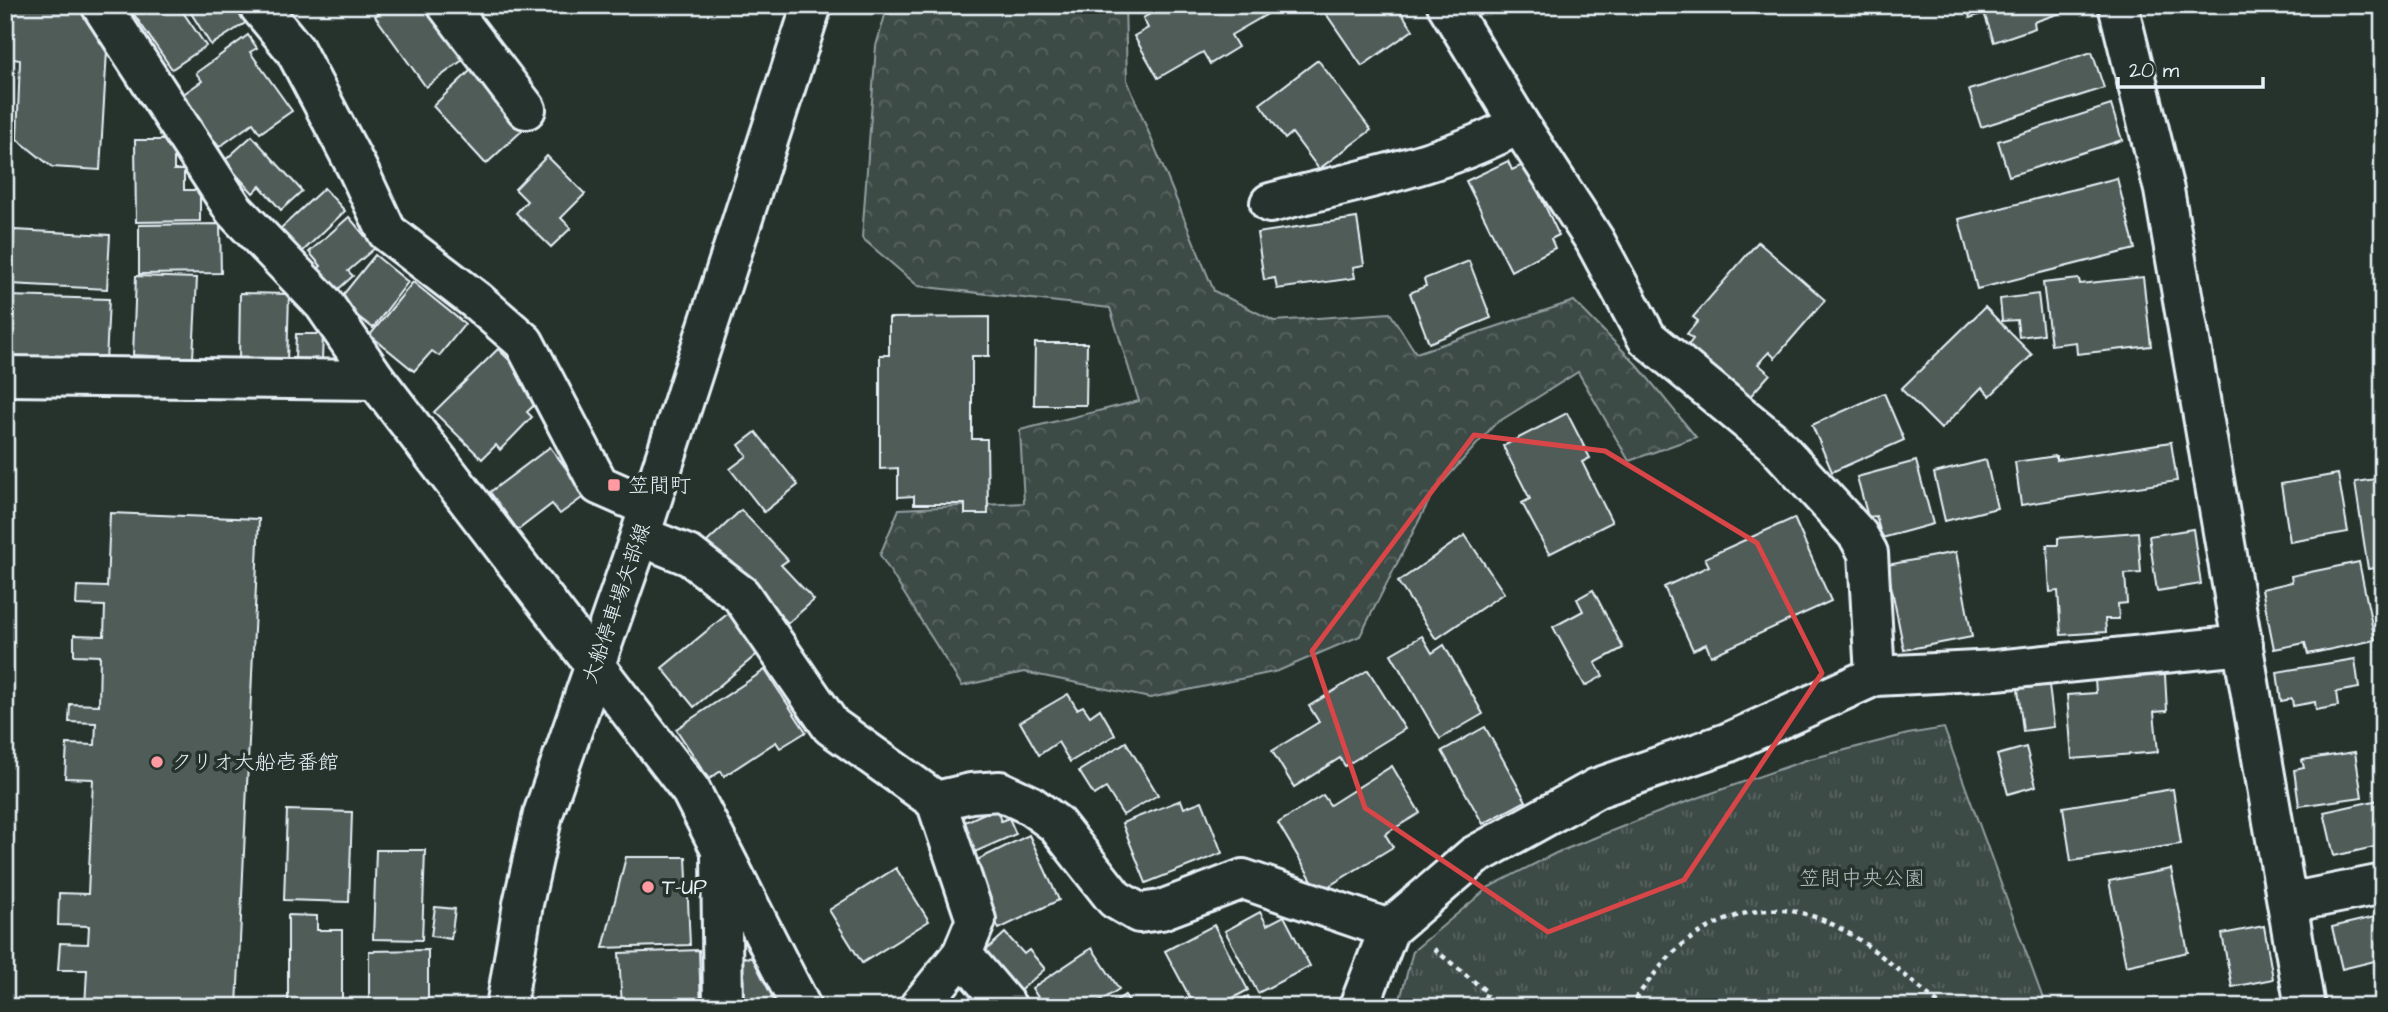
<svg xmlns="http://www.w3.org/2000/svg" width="2388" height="1012" font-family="'Architects Daughter','Klee One',sans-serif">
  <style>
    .forest { fill: url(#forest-crowns); stroke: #939ea0; stroke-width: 2 }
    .park { fill: url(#park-tufts); stroke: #939ea0; stroke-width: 2 }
    .building { fill: #505c59; stroke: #e8f1f8; stroke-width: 2 }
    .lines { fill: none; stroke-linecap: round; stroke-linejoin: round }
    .minor-casing { stroke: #e8f1f8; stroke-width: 44 }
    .major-casing { stroke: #e8f1f8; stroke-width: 44 }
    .path { stroke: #e8f1f8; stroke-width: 4.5; stroke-dasharray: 5 5; stroke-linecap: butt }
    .minor { stroke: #26332d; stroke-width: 38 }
    .major { stroke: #26332d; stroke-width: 38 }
    .marked { fill: none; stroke: #d94647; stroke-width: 5; stroke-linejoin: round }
    .poi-dot { fill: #ff9aa2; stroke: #26332d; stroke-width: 2.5 }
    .labels { text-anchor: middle; stroke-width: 7; stroke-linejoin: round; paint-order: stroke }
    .poi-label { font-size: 21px; fill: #e8f1f8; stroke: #26332d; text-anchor: start }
    .street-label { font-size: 21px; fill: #e8f1f8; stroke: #26332d }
    .park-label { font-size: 21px; fill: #b5bfc3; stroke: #26332d }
  </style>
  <defs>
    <pattern id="forest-crowns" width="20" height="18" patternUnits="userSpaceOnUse" patternTransform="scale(1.75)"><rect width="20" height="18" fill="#3e4b47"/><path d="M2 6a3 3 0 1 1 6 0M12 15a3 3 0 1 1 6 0" fill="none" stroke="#5a6562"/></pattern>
    <pattern id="park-tufts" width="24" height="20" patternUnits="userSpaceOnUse" patternTransform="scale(1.75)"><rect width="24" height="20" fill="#3e4b47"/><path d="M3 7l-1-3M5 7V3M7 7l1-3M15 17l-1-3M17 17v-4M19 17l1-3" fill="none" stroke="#5a6562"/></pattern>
  </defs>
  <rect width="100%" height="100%" fill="#26332d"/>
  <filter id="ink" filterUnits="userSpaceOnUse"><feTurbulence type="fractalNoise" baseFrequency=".0143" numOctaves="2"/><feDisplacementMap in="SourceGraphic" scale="14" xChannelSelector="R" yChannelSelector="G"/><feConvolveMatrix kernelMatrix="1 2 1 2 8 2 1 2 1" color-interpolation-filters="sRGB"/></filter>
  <g filter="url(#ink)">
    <path class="forest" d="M888 5H1125L1127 80 1214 291 1274 321 1390 313 1416 353 1574 301 1638 366 1696 437 1629 461 1578 372 1495 424 1433 493 1360 636 1278 671 1150 698 1024 672 962 686 880 555 899 509 1024 503 1020 430 1139 401 1110 308 918 286 862 238 876 46Z"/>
    <path class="park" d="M1944 728 2046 1007H1398L1413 951 1489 887 1556 853 1672 807 1806 760 1908 734Z"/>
    <g class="building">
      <path d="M9 5H86L107 50 100 170 52 167 17 139 20 60 7 58Z"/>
      <path d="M138 5H178L206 46 172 69 131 10Z"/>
      <path d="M186 5H240L250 20 211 45Z"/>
      <path d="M391 5H431L468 56 426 87 375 16Z"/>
      <path d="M1166 5H1274L1276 9 1231 35 1238 47 1210 64 1203 52 1158 78 1134 36 1148 28 1143 18Z"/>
      <path d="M1320 5H1396L1413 30 1362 66Z"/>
      <path d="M1966 5H2084L2034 22 2035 28 1994 42 1984 13 1970 18Z"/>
      <path d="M248 35 257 48 250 52 292 111 260 133 253 123 219 147 182 95 202 81 196 73Z"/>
      <path d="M2092 52 2104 88 1981 127 1969 90Z"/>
      <path d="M1318 60 1371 130 1319 169 1292 133 1285 139 1260 104Z"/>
      <path d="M471 70 525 128 486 164 433 106Z"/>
      <path d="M2111 105 2122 140 2009 176 1998 141Z"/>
      <path d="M252 136 302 191 281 210 260 186 253 193 224 161Z"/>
      <path d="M135 140H174V170H184V190H200V221L136 222Z"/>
      <path d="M547 156 585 194 561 218 571 228 551 247 516 213 527 201 515 189Z"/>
      <path d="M1508 161 1512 170 1525 164 1559 235 1551 239 1555 248 1511 271 1466 181Z"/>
      <path d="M2117 178 2135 249 1977 289 1959 219Z"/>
      <path d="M324 188 345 211 302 252 280 229Z"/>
      <path d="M349 217 375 248 348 271 353 276 334 293 315 272 321 266 309 252Z"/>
      <path d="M1357 218 1364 265 1353 267 1355 278 1277 289 1275 278 1264 280 1257 233Z"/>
      <path d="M220 224 221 273 139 274V225Z"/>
      <path d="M14 230 110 235 107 289 10 284Z"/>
      <path d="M1758 242 1825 300 1775 358 1769 352 1758 364 1770 374 1746 401 1686 348 1693 339 1687 334 1698 321 1693 317Z"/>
      <path d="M375 255 408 282 373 328 338 301Z"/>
      <path d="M1469 261 1491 318 1429 343 1410 293 1426 286 1424 279Z"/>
      <path d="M136 276 197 278 193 358 133 355Z"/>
      <path d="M2143 277 2151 346 2077 354 2076 342 2051 345 2043 283 2079 279 2080 284Z"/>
      <path d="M413 282 465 324 439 356 432 351 414 371 370 335Z"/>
      <path d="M240 293 289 294 287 363 239 362Z"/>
      <path d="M2038 294 2043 334 2019 337 2017 320 2002 321 2000 299Z"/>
      <path d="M8 296 109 299 106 362 6 359Z"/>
      <path d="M1985 307 2032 355 1990 396 1982 387 1941 429 1901 389Z"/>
      <path d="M989 317V356H972V439H987L988 514H965V504H914V496L898 497V468L880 469V355H889V318Z"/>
      <path d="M296 334H323L322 360 295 359Z"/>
      <path d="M1035 343H1087L1086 405H1034Z"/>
      <path d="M498 349 545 395 527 412 532 417 500 450 496 445 482 459 434 412Z"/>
      <path d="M1884 393 1904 440 1832 472 1812 425Z"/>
      <path d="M1567 413 1590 458 1582 462 1612 522 1549 554 1522 503 1530 499 1503 446Z"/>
      <path d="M756 432 798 485 764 512 730 469 747 456 739 445Z"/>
      <path d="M2171 442 2177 481 2021 505 2015 462 2056 456V460Z"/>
      <path d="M550 447 586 495 560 514 552 504 518 530 490 492Z"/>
      <path d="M1986 460 1997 508 1945 521 1934 473Z"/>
      <path d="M1916 461 1933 524 1882 538 1876 516 1868 517 1857 477Z"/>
      <path d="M2338 474 2348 532 2290 542 2281 484Z"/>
      <path d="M2383 478V567L2368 569 2355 482Z"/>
      <path d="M741 510 788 560 781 565 814 600 788 623 731 563 729 564 707 542Z"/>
      <path d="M110 513 259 519 237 1007H85L87 970H58L60 943 88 944 89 926 58 925 59 893 88 894 93 779 65 778 67 744 95 745 96 723 69 722 70 704 99 705 100 656 74 655V635L104 636 105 606 76 605 77 586 107 587Z"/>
      <path d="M1794 518 1831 601 1711 656 1706 644 1693 650 1664 587 1709 566 1705 558Z"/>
      <path d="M2193 529 2201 584 2157 591 2149 536Z"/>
      <path d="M2138 532 2141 573 2125 574 2127 603 2118 604 2119 619H2105L2106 632 2061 635 2058 591 2050 592 2047 545H2058V538Z"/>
      <path d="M1465 535 1504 593 1436 639 1398 582Z"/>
      <path d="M1956 552 1972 637 1904 650 1887 565Z"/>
      <path d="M2359 562 2375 640 2308 654 2305 643 2274 649 2262 589 2292 582 2291 576Z"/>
      <path d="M1593 590 1623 648 1595 663 1603 676 1585 686 1553 627 1583 611 1577 599Z"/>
      <path d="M731 611 762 650 694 707 662 668Z"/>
      <path d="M1422 636 1432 653 1444 645 1483 714 1440 739 1391 654Z"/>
      <path d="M2355 659 2359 688 2336 692 2338 706 2316 710 2315 702 2293 706 2292 699 2281 701 2277 672Z"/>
      <path d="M765 670 806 732 780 748 776 742 724 776 721 771 709 779 676 729Z"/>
      <path d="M1368 670 1405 729 1345 766 1340 758 1294 787 1272 751 1319 722 1309 706Z"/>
      <path d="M2165 675 2167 711 2154 712 2158 752 2072 759 2067 695 2096 693 2095 680Z"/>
      <path d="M2049 685 2054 727 2023 731 2018 689Z"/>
      <path d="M1068 694 1077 709 1083 706 1090 716 1100 709 1115 735 1070 762 1058 742 1039 755 1020 722Z"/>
      <path d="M1485 727 1526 801 1483 824 1442 751Z"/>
      <path d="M1126 742 1158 795 1123 815 1106 788 1094 795 1079 771Z"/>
      <path d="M2026 747 2036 786 2008 794 1997 755Z"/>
      <path d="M2355 752 2362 797 2299 806 2294 770 2304 768 2302 760Z"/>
      <path d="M1392 766 1420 813 1385 834 1393 847 1319 892 1278 823 1323 795 1330 805Z"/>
      <path d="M2173 789 2181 844 2071 861 2063 807Z"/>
      <path d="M2383 799V845L2334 856 2324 812Z"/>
      <path d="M1181 800 1184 808 1202 801 1222 853 1146 883 1122 823Z"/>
      <path d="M996 808 1001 821 1009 818 1016 834 968 855 956 826Z"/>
      <path d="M287 810 352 812 349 902 284 900Z"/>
      <path d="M1029 835 1059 900 999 929 974 877 981 874 975 861Z"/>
      <path d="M376 850H425L422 940 373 939Z"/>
      <path d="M626 857H686L690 945 603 948Z"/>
      <path d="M896 868 929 921 862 963 829 910Z"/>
      <path d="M2171 869 2188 952 2126 966 2109 881Z"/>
      <path d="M435 907 455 909 451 939 431 936Z"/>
      <path d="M1260 912 1267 925 1284 916 1310 966 1258 993 1225 931Z"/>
      <path d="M288 915 317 916V930H342V1007H288Z"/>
      <path d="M2383 915V959L2342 969 2332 927Z"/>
      <path d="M1214 925 1248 990 1216 1007H1195L1165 951Z"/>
      <path d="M2264 926 2273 979 2232 987 2222 934Z"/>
      <path d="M1005 933 1024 954 1029 950 1045 969 1016 994 982 954Z"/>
      <path d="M1092 948 1119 989 1091 1007H1044L1032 988Z"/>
      <path d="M428 950V1007H369V951Z"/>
      <path d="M699 950 701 1007H622L619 953Z"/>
      <path d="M743 957 759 959 781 1007H739Z"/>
      <path d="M1125 995 1132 1007H1105Z"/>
      <path d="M1248 996 1254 1007H1228Z"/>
      <path d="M2273 999 2275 1007H2225Z"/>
    </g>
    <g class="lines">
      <defs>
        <g id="minor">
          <path d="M101 5 234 210 324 304 376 380 691 791 801 1007"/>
          <path d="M258 5 295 50 358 170 387 232 478 302 524 342 599 485 649 507"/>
          <path d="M447 5 526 109"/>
          <path d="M1447 5 1519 124 1595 241 1647 338 1773 442 1858 535 1868 553 1875 676"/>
          <path d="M2118 5 2164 190 2305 1007"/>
          <path d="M1270 203C1353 181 1443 166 1519 124"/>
          <path d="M5 376 376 380"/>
          <path d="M640 536 690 556 741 595 831 726 936 801 971 793 1000 791 1030 805 1056 824 1115 899 1139 913 1161 910 1243 879 1389 929 1474 856 1597 788 1727 743 1875 676 1996 670 2243 645"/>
          <path d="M721 855 723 1007"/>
          <path d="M2288 903 2383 884"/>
          <path d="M962 954 1007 1007"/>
          <path d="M919 1007 962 954 976 920 936 801"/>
          <path d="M1359 1007 1389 929"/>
        </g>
        <path id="major" d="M506 1007 523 904 543 814 640 536 812 5"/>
      </defs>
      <use href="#minor" class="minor-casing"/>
      <use href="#major" class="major-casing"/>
      <g class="path">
        <path d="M1434 949 1487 992 1482 1007"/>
        <path d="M1629 1007C1643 989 1657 969 1673 953 1689 938 1707 927 1728 919 1816 884 1879 956 1943 1007"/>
      </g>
      <use href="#minor" class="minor"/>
      <use href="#major" class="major"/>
    </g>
  </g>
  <path class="marked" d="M1474 435 1605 451 1757 543 1822 673 1684 880 1548 932 1365 808 1312 651Z"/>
  <g class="poi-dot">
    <rect x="607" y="478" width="14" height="14" rx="3.5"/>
    <circle cx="157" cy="762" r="7"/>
    <circle cx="648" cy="887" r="7"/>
  </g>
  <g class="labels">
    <g class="poi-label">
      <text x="628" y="492">笠間町</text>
      <text x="171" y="769">クリオ大船壱番館</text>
      <text x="662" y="894">T-UP</text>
    </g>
    <g class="street-label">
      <text transform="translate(616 603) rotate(-71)" y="7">大船停車場矢部線</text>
    </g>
    <g class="park-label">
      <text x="1862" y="885">笠間中央公園</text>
    </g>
  </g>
  <rect width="2388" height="1012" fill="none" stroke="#26332d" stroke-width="28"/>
  <rect x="14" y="14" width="2360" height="984" fill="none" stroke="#e8f1f8" stroke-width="2.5" filter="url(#ink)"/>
  <path d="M2118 77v10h145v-10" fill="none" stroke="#e8f1f8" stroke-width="3.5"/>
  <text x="2129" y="77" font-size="21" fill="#e8f1f8" stroke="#26332d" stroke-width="5" paint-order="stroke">20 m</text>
</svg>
